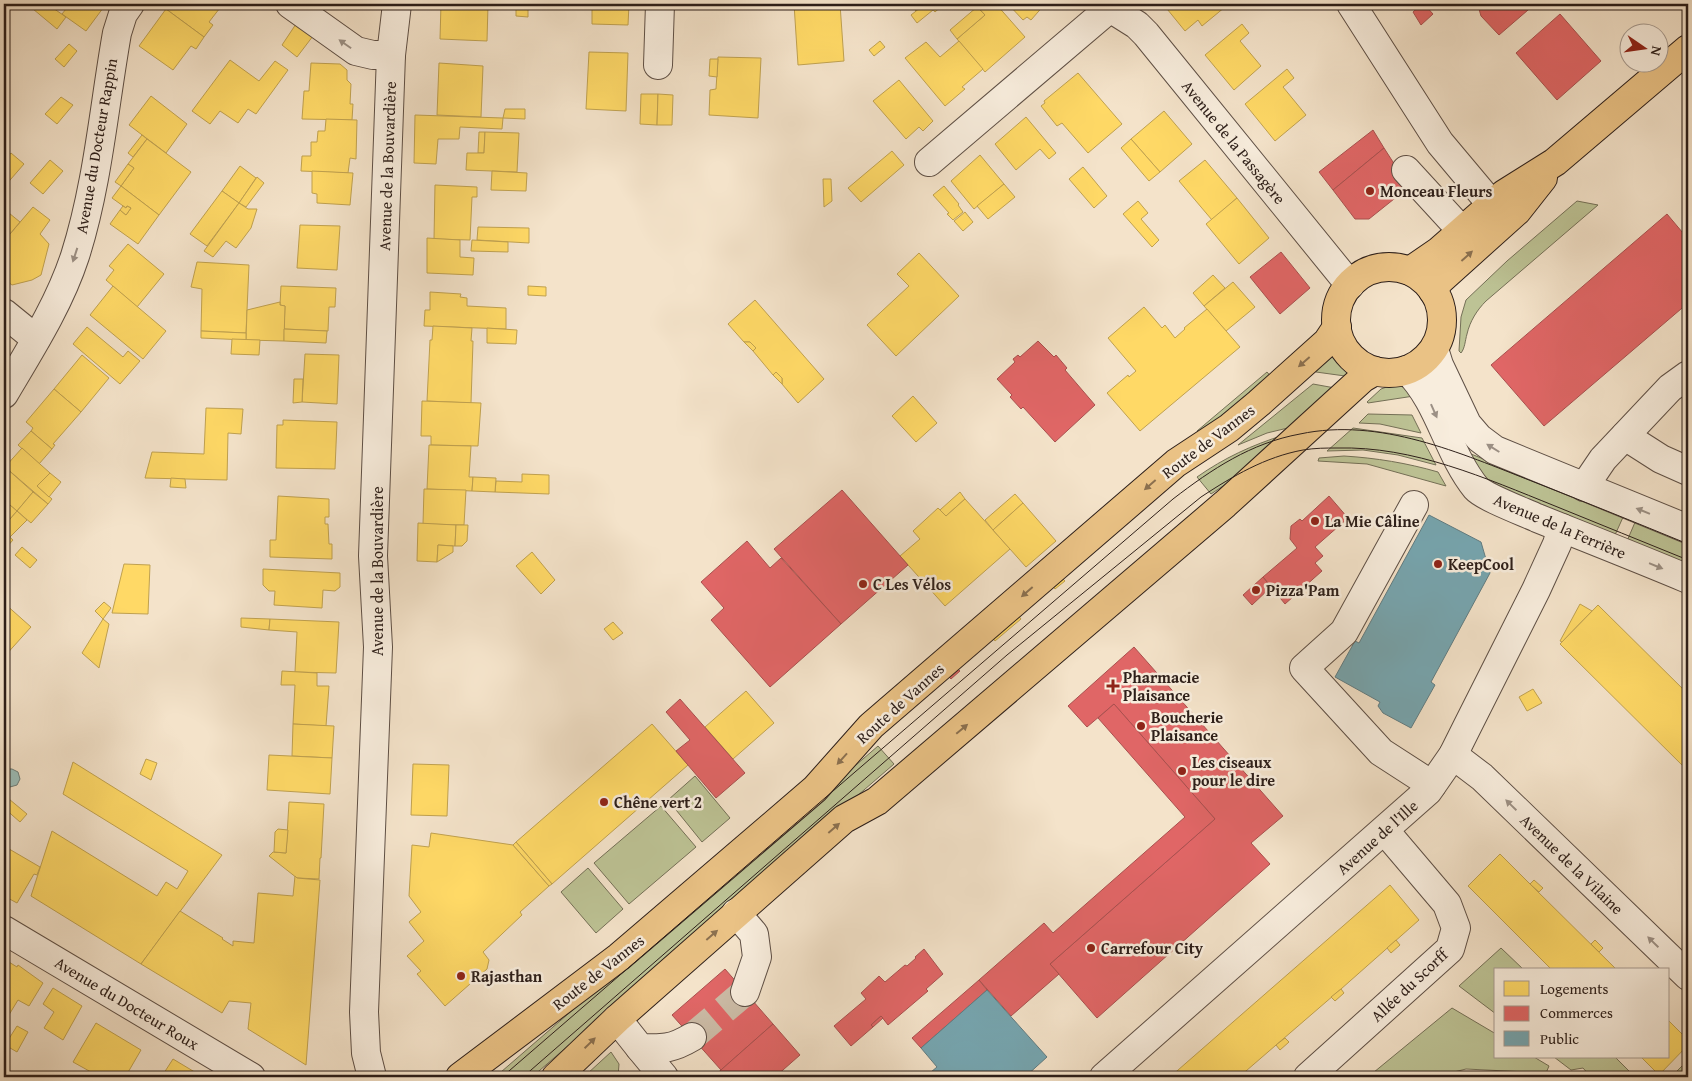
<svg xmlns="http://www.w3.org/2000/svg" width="1692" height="1081" font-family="'Gentium Book Plus',serif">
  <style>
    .green { fill: #bdc395; stroke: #747057 }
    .water { fill: #9cbeb9; stroke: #6f7e79 }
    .homes { fill: #ffd966; stroke: #c0a14f }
    .shops { fill: #e06666; stroke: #aa504f }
    .public { fill: #76a5af; stroke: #607c82 }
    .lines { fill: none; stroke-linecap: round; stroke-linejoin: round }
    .minor-tunnel { stroke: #ccbca7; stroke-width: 28; stroke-dasharray: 28 14; stroke-linecap: butt }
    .minor-casing { stroke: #5e4f45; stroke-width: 30 }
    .major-casing { stroke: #2c1e19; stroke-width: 30 }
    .minor { stroke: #f8eddd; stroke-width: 28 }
    .major { stroke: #eac285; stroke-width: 28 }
    .tram { stroke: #2c1e19; stroke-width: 1 }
    .oneway { fill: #9c9085 }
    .oneway2 { fill: #8b704f }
    .poi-dot { fill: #8f2418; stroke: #f8eddd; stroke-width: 2 }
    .labels { text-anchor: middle; stroke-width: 5; stroke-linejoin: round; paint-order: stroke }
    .street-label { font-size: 16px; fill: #2c1e19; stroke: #f8eddd }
    .poi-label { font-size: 16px; font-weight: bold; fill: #2c1e19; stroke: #f8eddd; text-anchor: start }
  </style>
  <rect width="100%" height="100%" fill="#f4e3ca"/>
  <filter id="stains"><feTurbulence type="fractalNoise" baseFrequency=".004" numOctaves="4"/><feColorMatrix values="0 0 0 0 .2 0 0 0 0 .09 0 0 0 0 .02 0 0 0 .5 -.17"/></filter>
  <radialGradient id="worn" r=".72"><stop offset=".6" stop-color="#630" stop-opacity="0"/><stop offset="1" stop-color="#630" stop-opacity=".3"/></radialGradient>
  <g class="green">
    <path d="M1577 201 1598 205 1486 301C1477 310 1470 321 1467 334 1465 341 1465 348 1461 353L1459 351 1461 317 1466 300 1507 261Z"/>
    <path d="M1335 351 1342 361 1354 372 1345 376 1316 372 1313 370Z"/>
    <path d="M1267 372 1273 379 1200 435 1197 431Z"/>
    <path d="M1313 384 1335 388 1292 427 1267 433 1238 445Z"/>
    <path d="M1392 385C1402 384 1407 390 1414 396L1368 403 1367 402 1381 389Z"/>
    <path d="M1368 414 1412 415 1421 433 1380 424 1359 423Z"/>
    <path d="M1353 428 1422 438 1436 465 1398 455 1363 450 1327 451Z"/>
    <path d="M1284 435 1232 480 1211 494 1197 477C1224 458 1252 445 1284 435Z"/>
    <path d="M1466 452 1624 515 1615 535 1489 484Z"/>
    <path d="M1344 456C1376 458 1407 463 1438 472L1446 486 1367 464 1318 461 1319 458Z"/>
    <path d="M1636 520 1688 541V565L1627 541Z"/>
    <path d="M878 746 894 764 532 1077H505L501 1072Z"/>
    <path d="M695 776 730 818 702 842 668 800Z"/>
    <path d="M661 806 696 847 629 904 594 863Z"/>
    <path d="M588 868 623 909 596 933 561 892Z"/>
    <path d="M1501 948 1524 970H1496V1014L1459 986Z"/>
    <path d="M1452 1008 1496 1034V1057H1534L1549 1066 1546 1073 1466 1069 1450 1073 1444 1077H1368Z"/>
    <path d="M611 1052 619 1064 618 1077H590L587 1074Z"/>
    <path d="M1554 1057H1615L1635 1077H1591L1583 1068 1571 1070Z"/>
    <path d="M1688 1060V1077H1671Z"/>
  </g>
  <path class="water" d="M4 769H12L18 772 20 779 17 785 10 787 4 785Z"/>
  <g class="homes">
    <path d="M27 4H47L66 17 57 29Z"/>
    <path d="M70 4H106L86 31 62 14Z"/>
    <path d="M170 4H223L209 22 213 25 204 37 166 9Z"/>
    <path d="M441 4 488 5 487 41 440 39Z"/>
    <path d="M516 4H528V17L516 16Z"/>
    <path d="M592 4H629L628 25 592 24Z"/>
    <path d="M794 4H840L844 61 798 65Z"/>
    <path d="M910 4H925L916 11Z"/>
    <path d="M925 4H928L933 10 917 23 911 15Z"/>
    <path d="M928 4H944L935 12Z"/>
    <path d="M975 4H996L1025 37 985 72 957 39 985 15Z"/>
    <path d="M1008 4H1045L1031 20 1027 17 1023 20Z"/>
    <path d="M1163 4H1222L1225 7 1202 26 1198 20 1185 31Z"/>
    <path d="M977 7 985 15 957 39 950 30Z"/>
    <path d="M166 9 204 37 196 49 191 46 173 70 139 46Z"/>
    <path d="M296 24 313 36 297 57 282 45Z"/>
    <path d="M1242 24 1249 33 1240 41 1261 66 1234 90 1205 55Z"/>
    <path d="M880 41 885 47 874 56 869 50Z"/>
    <path d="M959 41 983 69 962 87 965 89 945 106 905 58 926 42 940 57Z"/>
    <path d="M69 44 77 51 64 67 55 59Z"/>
    <path d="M589 52 628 53 626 111 586 109Z"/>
    <path d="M718 57 761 58 758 118 709 115 710 90 716 89Z"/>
    <path d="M710 59H718L717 77 709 76Z"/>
    <path d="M230 60 259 81 275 61 288 70 256 114 248 109 238 123 220 111 210 124 192 111Z"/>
    <path d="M311 63 340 64 347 70V80L351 84 350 104H353L352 120 302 119 304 91H309Z"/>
    <path d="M439 63 483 66 481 117 437 115Z"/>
    <path d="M1287 69 1294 78 1283 87 1306 115 1275 141 1245 104Z"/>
    <path d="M1078 73 1122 124 1088 153 1062 123 1057 126 1041 106 1045 103 1044 101Z"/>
    <path d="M899 80 933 121 923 131 919 127 906 139 873 101Z"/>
    <path d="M641 94H658L657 125 640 124Z"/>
    <path d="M658 94 673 95 672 125H657Z"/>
    <path d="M151 96 187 124 166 153 129 125Z"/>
    <path d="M61 97 73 105 57 124 45 114Z"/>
    <path d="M505 109H525V119L503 118Z"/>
    <path d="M1164 111 1192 144 1160 172 1131 139Z"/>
    <path d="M415 115 503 118 502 129 460 127 459 139H438L436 164 414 163Z"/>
    <path d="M1026 117 1056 153 1049 159 1040 149 1016 170 995 144Z"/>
    <path d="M326 119 357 120 356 159 350 158 348 173 301 171 302 156H311V142H317L318 131H325Z"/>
    <path d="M479 132H485L484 153H478Z"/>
    <path d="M485 132 519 133 517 172 466 170 467 153H484Z"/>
    <path d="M142 135 147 139 133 157 128 153Z"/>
    <path d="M147 139 191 172 159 215 121 186 134 168 128 164Z"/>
    <path d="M1131 139 1160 172 1149 181 1121 148Z"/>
    <path d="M892 151 904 165 861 202 848 188Z"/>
    <path d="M11 153 24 164 4 187V161Z"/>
    <path d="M980 155 1004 184 974 209 951 181Z"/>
    <path d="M50 160 63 171 43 194 30 183Z"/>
    <path d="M1205 160 1237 198 1212 220 1179 181Z"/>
    <path d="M128 164 134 168 121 186 115 182Z"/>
    <path d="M240 166 256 178 239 203 222 191Z"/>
    <path d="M1083 167 1107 196 1094 208 1069 179Z"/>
    <path d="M312 171 353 173 350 205 317 203V194L312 193Z"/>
    <path d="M492 171 527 173 526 191 491 190Z"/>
    <path d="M257 177 264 183 246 207 239 203Z"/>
    <path d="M823 179H831L832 201 824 207Z"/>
    <path d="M1004 184 1015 197 988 219 977 206Z"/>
    <path d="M435 185 477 187V197H472L470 240 434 239Z"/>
    <path d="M121 186 159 215 138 244 110 224 120 210 126 215 131 208 127 206 126 208 112 198Z"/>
    <path d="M944 186 959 204 958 205 963 212 953 220 947 214 949 213 933 195Z"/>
    <path d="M222 191 239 203 207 246 190 234Z"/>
    <path d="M1237 198 1269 238 1239 264 1206 224Z"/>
    <path d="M1138 201 1148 213 1141 219 1159 240 1152 247 1123 214Z"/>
    <path d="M239 203 248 209H257L251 228 236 248 226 241 213 257 204 251Z"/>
    <path d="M123 206 126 208 127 206 131 208 126 215 120 210Z"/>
    <path d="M33 207 50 220 40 234 49 244 41 275 32 280 12 285 4 279V241Z"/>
    <path d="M4 209 20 222 4 241Z"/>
    <path d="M965 212 973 222 963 231 954 221Z"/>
    <path d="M300 225 340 226 337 270 297 268Z"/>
    <path d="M478 227 529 228V243L477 240Z"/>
    <path d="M427 238 460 240V257L474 258 473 275 427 273Z"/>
    <path d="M472 240 508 242V252L471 251Z"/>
    <path d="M128 244 164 274 137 307 106 280 114 270 109 266Z"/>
    <path d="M919 253 959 296 896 356 867 325 909 286 897 274Z"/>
    <path d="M197 262 249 265 246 333 201 331 202 289 191 287Z"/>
    <path d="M1213 275 1225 288 1204 306 1193 293Z"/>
    <path d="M1233 282 1255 307 1226 331 1204 306Z"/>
    <path d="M113 286 166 331 143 359 90 315Z"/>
    <path d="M281 286 336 288 335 307H329L328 331 284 329 285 306 280 305Z"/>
    <path d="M528 286 546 287V296L528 295Z"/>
    <path d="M430 292 461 294 460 297 467 298V306L506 308V329L424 326 425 310H430Z"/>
    <path d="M755 300 824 379 798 403 782 384V378L776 372 773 375 753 351 756 348 750 342H744L728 324Z"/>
    <path d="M280 302V305L285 306 284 341 246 340 247 310Z"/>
    <path d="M1144 307 1162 328 1165 325 1175 338 1185 329 1184 328 1207 309 1240 347 1140 431 1107 393 1128 375 1129 377 1136 371 1108 338Z"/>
    <path d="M433 326 472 328 471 341H473L471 403 427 401 430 340H432Z"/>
    <path d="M87 327 123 357 128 351 140 361 120 384 73 344Z"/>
    <path d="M487 328 517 330 516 344 487 343Z"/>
    <path d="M284 329 327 331 326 343 284 341Z"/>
    <path d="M201 331 246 333V340L201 338Z"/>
    <path d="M232 339 260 340 259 355 231 354Z"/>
    <path d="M744 342H750L756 348 753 351Z"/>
    <path d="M305 354 339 355 337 404 302 402Z"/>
    <path d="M82 355 109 378 81 412 54 389Z"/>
    <path d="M776 372 782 378V384L773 375Z"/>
    <path d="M294 379H303L302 402 293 403Z"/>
    <path d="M54 389 81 412 53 444 55 445 52 449 31 431 33 428 26 422Z"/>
    <path d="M913 396 937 423 916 442 892 416Z"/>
    <path d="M422 401 481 403 478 446 431 445V436H421Z"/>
    <path d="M206 408 243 409 241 434 228 433 227 480 145 478 152 452 204 454Z"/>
    <path d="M283 420 337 422 335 469 276 468 277 425H283Z"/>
    <path d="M31 431 52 449 39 464 18 445Z"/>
    <path d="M429 445 471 446 469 477H473L472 491 427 489Z"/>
    <path d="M22 448 50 473 37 486 52 499 48 504 5 467Z"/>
    <path d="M5 467 33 492 17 511 4 500Z"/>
    <path d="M50 473 61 482 49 497 37 486Z"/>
    <path d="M522 474 549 475V494L495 492 496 481 522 482Z"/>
    <path d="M473 477 496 478 495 492 472 491Z"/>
    <path d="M171 478 185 479 186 488 170 487Z"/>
    <path d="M424 489 466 490 464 525 423 524Z"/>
    <path d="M33 492 48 504 31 523 17 511Z"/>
    <path d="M960 492 965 499 946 516 940 510Z"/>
    <path d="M1015 494 1023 503 993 530 985 520Z"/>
    <path d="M278 496 329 499V517H325V524H328L329 544H332V559L270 557V540H276Z"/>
    <path d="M965 499 1010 549 945 606 900 556 920 539 913 531 938 508 946 516Z"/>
    <path d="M4 500 17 511 4 526Z"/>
    <path d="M1023 503 1056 541 1026 567 993 530Z"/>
    <path d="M17 511 27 520 10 537 4 532V526Z"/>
    <path d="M418 523 456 525 455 546 438 545 437 562 417 561Z"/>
    <path d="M456 525H468L467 541 462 546H455Z"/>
    <path d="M4 532 13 540 4 550Z"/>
    <path d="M438 545 453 546V552L437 562Z"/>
    <path d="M22 547 37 560 30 568 15 555Z"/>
    <path d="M532 552 555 580 541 594 516 566Z"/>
    <path d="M124 564 150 565 148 614 112 613Z"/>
    <path d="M263 569 340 573V587L335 591 323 590 322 608 274 605 275 591H269L263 585Z"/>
    <path d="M1060 576 1065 581 1055 589 1051 584Z"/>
    <path d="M104 602 111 608 103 619 95 611Z"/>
    <path d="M4 603 31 627 4 657Z"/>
    <path d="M1580 604 1592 611 1562 642 1560 641Z"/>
    <path d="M1598 605 1688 694V771L1560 644Z"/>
    <path d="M1016 613 1021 619 995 641 991 636Z"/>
    <path d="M241 618 270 619 269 630 241 627Z"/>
    <path d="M103 619 109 624 99 668 82 653Z"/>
    <path d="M270 619 339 622 336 673 295 672 297 632 269 630Z"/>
    <path d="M613 622 623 633 613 640 604 629Z"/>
    <path d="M282 671 317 673V686H329L326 726 293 724 295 685H281Z"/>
    <path d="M1533 689 1542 703 1527 711 1519 697Z"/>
    <path d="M746 691 774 723 733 759 705 727Z"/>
    <path d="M293 724 334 726 332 758 292 756Z"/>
    <path d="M652 724 688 765 552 884 516 842Z"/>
    <path d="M269 755 332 758 330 794 267 790Z"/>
    <path d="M146 759 157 763 151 780 140 774Z"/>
    <path d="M73 762 222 855 141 964 31 896 52 831 157 896 166 882 177 889 188 871 63 794Z"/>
    <path d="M413 764 449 765 447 816 411 815Z"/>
    <path d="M9 799 27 814 20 822 4 808Z"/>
    <path d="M289 802 324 804 321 858H320L319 879 297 878 269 856 273 852 286 853Z"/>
    <path d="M278 829 288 830 286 853 274 852 275 832Z"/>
    <path d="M431 833 513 845 549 886 520 912 522 915 483 952 489 960 487 969 445 1006 417 974 421 971 407 956 424 941 409 922 421 912 409 896 412 845 429 847Z"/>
    <path d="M516 842 552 884 549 886 513 845Z"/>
    <path d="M4 846 40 867 37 875 34 874 17 903 4 896Z"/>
    <path d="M1500 854 1530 884 1617 970H1552L1468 886Z"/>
    <path d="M295 876 297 878 320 880 306 1065 248 1029 251 1003 229 1001 222 1013 141 964 180 911 223 938 222 939 233 946V941L254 943 258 893 293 896Z"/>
    <path d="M1534 880 1543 888 1539 892 1530 884Z"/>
    <path d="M1390 885 1419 920 1341 989 1239 1077H1170Z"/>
    <path d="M1396 940 1400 945 1391 953 1387 948Z"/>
    <path d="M1595 940 1603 948 1599 952 1591 944Z"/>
    <path d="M4 959 17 967 18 965 43 983 29 1006 18 1000 4 1023Z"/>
    <path d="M53 988 82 1006 63 1040 44 1028 54 1012 43 1004Z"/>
    <path d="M1341 989 1344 993 1335 1001 1331 997Z"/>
    <path d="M1668 1020 1688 1040V1045L1659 1075 1641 1057H1668Z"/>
    <path d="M96 1023 141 1050 127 1074 132 1077H100L73 1062Z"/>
    <path d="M17 1026 28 1032 17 1052 5 1045Z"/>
    <path d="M1285 1038 1289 1042 1280 1050 1276 1045Z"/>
    <path d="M173 1059 203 1077H164L162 1076Z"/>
  </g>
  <g class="shops">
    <path d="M1422 4H1424L1433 14 1421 25 1413 12Z"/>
    <path d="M1486 4H1535L1499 35 1481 16 1479 9Z"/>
    <path d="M1560 14 1601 61 1557 100 1516 53Z"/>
    <path d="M1373 130 1384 148 1333 190 1319 172Z"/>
    <path d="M1384 148 1409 187 1369 219H1355L1333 190Z"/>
    <path d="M1667 214 1688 239V303L1544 426 1491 365Z"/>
    <path d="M1281 252 1310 288 1280 314 1250 277Z"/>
    <path d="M1038 341 1054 357 1056 355 1067 368 1065 370 1095 405 1055 442 1023 407 1021 409 1010 397 1012 395 997 379 1015 362 1013 359 1018 355 1020 357Z"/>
    <path d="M842 490 908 565 841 624 774 549Z"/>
    <path d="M1329 496 1348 518 1315 547 1323 556 1315 563 1322 571 1285 604 1263 577 1297 548 1290 539 1291 526 1300 519 1302 521Z"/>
    <path d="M747 541 770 568 781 558 841 624 770 687 711 620 724 608 701 582Z"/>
    <path d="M1263 577 1271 587 1252 605 1243 595Z"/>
    <path d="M1134 647 1283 816 1251 843 1270 864 1097 1018 1050 964 1215 819 1114 704 1087 727 1068 706Z"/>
    <path d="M955 666 960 671 951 679 946 674Z"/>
    <path d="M680 699 745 773 716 798 676 751 690 740 666 712Z"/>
    <path d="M1114 704 1215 819 1050 964 1059 974 1011 1016 979 980 1044 923 1053 933 1185 817 1098 718Z"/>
    <path d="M924 949 943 974 926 989 928 991 888 1025 881 1016 871 1025 873 1027 851 1046 834 1026 866 999 861 993 879 976 885 982 905 965 907 966 916 958 915 957Z"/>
    <path d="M725 969 773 1024 721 1070 672 1015Z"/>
    <path d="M979 980 987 990 921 1048 912 1038Z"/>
    <path d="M881 1016 883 1018 873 1027 871 1025Z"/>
    <path d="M773 1024 800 1055 775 1077H713Z"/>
  </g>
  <g class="public">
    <path d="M1429 515 1481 542 1490 573 1431 682 1435 685 1411 728 1383 713 1378 706 1380 702 1335 677 1355 641 1359 643Z"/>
    <path d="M987 990 1047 1057 1025 1077H925L937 1067 921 1048Z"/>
  </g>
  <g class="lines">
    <path class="minor-tunnel" d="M692 1037 745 992"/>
    <defs>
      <g id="minor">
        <path d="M290 4 356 51 373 55H391"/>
        <path d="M1108 4 1110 8 1137 25 1146 34 1350 285"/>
        <path d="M1351 4 1440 143 1492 205"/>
        <path d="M658 65 660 4"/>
        <path d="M929 162 1110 8"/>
        <path d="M1406 170 1462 231"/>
        <path d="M4 313 36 339"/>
        <path d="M1434 349 1439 365 1467 424 1479 438 1495 450 1688 529"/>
        <path d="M1407 370C1440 403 1447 452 1476 488 1484 497 1524 512 1537 518 1587 538 1638 558 1688 579"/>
        <path d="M4 394C30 350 59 305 75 256 98 184 104 106 117 33L123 14 130 4"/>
        <path d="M1625 436 1661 459 1688 471"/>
        <path d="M1584 487 1603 459 1670 388 1688 375"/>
        <path d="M1414 505 1344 632 1304 668 1381 752 1432 785"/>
        <path d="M1453 755 1482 777 1688 976"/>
        <path d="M736 913 754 934 757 957 745 992"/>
        <path d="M4 930 251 1077"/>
        <path d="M617 1019 640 1048C663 1049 672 1049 692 1037"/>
        <path d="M640 1048 664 1077"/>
        <path d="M372 1077 366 1053 364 1012 378 647 373 556 391 55 397 4"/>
        <path d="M1104 1077 1428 791 1453 755 1467 727 1536 590 1557 544 1562 528"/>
        <path d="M1308 1077 1450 949 1456 928 1447 904 1385 831"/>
      </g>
      <g id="major">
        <circle cx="1389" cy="320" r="53"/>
        <path d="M1410 271 1439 251 1504 194 1555 162 1688 49"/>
        <path d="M1433 291 1439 281 1517 211 1543 178"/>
        <path d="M460 1077 619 957 815 789 871 726 1176 463 1229 428 1259 403 1327 342 1337 327"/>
        <path d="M556 1077 617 1019 844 819 877 801 1225 504 1363 378 1375 371"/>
      </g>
    </defs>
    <use href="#minor" class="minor-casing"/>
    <use href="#major" class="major-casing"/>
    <use href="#minor" class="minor"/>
    <use href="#major" class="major"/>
    <g class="tram">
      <path d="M502 1077 855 772 1173 499C1212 469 1251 443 1300 434 1380 417 1460 453 1534 482 1585 502 1637 523 1688 544"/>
      <path d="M523 1077 1007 655 1201 497C1233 476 1265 457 1303 450 1315 448 1326 448 1337 448 1414 446 1485 478 1555 506 1599 524 1644 542 1688 560"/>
    </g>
  </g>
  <defs><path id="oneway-solid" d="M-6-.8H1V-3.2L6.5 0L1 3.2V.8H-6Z" transform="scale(1.25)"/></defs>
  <g class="oneway">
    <use href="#oneway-solid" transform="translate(345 44) rotate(-145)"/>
    <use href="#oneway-solid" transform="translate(75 255) rotate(108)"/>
    <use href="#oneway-solid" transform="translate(1434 411) rotate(66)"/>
    <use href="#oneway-solid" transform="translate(1493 448) rotate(-148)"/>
    <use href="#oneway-solid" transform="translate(1643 511) rotate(-158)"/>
    <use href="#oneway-solid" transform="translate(1656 566) rotate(22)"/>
    <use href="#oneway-solid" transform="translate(1511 805) rotate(-136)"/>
    <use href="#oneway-solid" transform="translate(1653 942) rotate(-136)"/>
  </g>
  <g class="oneway2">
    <use href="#oneway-solid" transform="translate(1467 256) rotate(-42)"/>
    <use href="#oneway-solid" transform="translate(1304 362) rotate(139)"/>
    <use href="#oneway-solid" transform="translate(1150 485) rotate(139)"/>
    <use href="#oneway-solid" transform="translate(1027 592) rotate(139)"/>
    <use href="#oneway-solid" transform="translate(962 729) rotate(-40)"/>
    <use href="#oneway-solid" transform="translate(842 759) rotate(132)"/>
    <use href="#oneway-solid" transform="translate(834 828) rotate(-41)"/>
    <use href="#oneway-solid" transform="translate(712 935) rotate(-41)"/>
    <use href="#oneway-solid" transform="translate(590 1043) rotate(-44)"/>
  </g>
  <g class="poi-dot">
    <circle cx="1370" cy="191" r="5"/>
    <circle cx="1315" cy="521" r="5"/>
    <circle cx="1438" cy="564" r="5"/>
    <circle cx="863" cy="584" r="5"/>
    <circle cx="1256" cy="590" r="5"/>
    <path d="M1110.5 678.5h5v5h5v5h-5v5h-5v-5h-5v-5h5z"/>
    <circle cx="1141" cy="726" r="5"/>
    <circle cx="1182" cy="771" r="5"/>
    <circle cx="604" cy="802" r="5"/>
    <circle cx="1091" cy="948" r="5"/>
    <circle cx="461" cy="976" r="5"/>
  </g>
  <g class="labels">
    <g class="street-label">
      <text transform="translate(1234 142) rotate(51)" y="6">Avenue de la Passagère</text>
      <text transform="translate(96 146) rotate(-80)" y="6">Avenue du Docteur Rappin</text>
      <text transform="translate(387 166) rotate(-88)" y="6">Avenue de la Bouvardière</text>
      <text transform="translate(1208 441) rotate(-37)" y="6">Route de Vannes</text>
      <text transform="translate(1560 526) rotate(23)" y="6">Avenue de la Ferrière</text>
      <text transform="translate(377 571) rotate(-90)" y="6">Avenue de la Bouvardière</text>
      <text transform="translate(900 703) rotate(-42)" y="6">Route de Vannes</text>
      <text transform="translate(1377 837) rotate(-42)" y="6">Avenue de l'Ille</text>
      <text transform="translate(1572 864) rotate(44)" y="6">Avenue de la Vilaine</text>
      <text transform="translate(598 972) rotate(-38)" y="6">Route de Vannes</text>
      <text transform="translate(1409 985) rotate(-43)" y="6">Allée du Scorff</text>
      <text transform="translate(127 1003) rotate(31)" y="6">Avenue du Docteur Roux</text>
    </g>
    <g class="poi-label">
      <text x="1380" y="197">Monceau Fleurs</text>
      <text x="1325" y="527">La Mie Câline</text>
      <text x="1448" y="570">KeepCool</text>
      <text x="873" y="590">C Les Vélos</text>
      <text x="1266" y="596">Pizza'Pam</text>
      <text x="1123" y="683">Pharmacie<tspan x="1123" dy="18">Plaisance</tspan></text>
      <text x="1151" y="723">Boucherie<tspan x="1151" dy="18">Plaisance</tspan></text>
      <text x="1192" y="768">Les ciseaux<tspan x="1192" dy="18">pour le dire</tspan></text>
      <text x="614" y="808">Chêne vert 2</text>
      <text x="1101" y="954">Carrefour City</text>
      <text x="471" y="982">Rajasthan</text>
    </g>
  </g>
  <rect width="1692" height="1081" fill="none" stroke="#f4e3ca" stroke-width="20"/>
  <rect x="5" y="5" width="1682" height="1071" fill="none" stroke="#2c1e19" stroke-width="2.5"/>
  <rect x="10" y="10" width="1672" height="1061" fill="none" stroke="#2c1e19"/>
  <rect x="1494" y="968" width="175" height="90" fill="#f8eddd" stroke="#a69a8f"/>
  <rect x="1504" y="981" width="25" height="15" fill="#ffd966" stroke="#a69a8f"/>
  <text x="1540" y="994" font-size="15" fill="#2c1e19">Logements</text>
  <rect x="1504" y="1006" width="25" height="15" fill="#e06666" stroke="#a69a8f"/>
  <text x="1540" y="1018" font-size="15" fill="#2c1e19">Commerces</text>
  <rect x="1504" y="1031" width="25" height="15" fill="#76a5af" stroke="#a69a8f"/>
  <text x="1540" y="1044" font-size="15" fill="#2c1e19">Public</text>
  <g transform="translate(1644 48) rotate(103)"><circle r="24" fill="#f8eddd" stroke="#a69a8f"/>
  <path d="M0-4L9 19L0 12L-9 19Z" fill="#8f2418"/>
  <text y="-8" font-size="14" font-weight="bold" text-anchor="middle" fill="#2c1e19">N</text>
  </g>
  <rect width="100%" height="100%" filter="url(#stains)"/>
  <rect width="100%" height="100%" fill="url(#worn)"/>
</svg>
